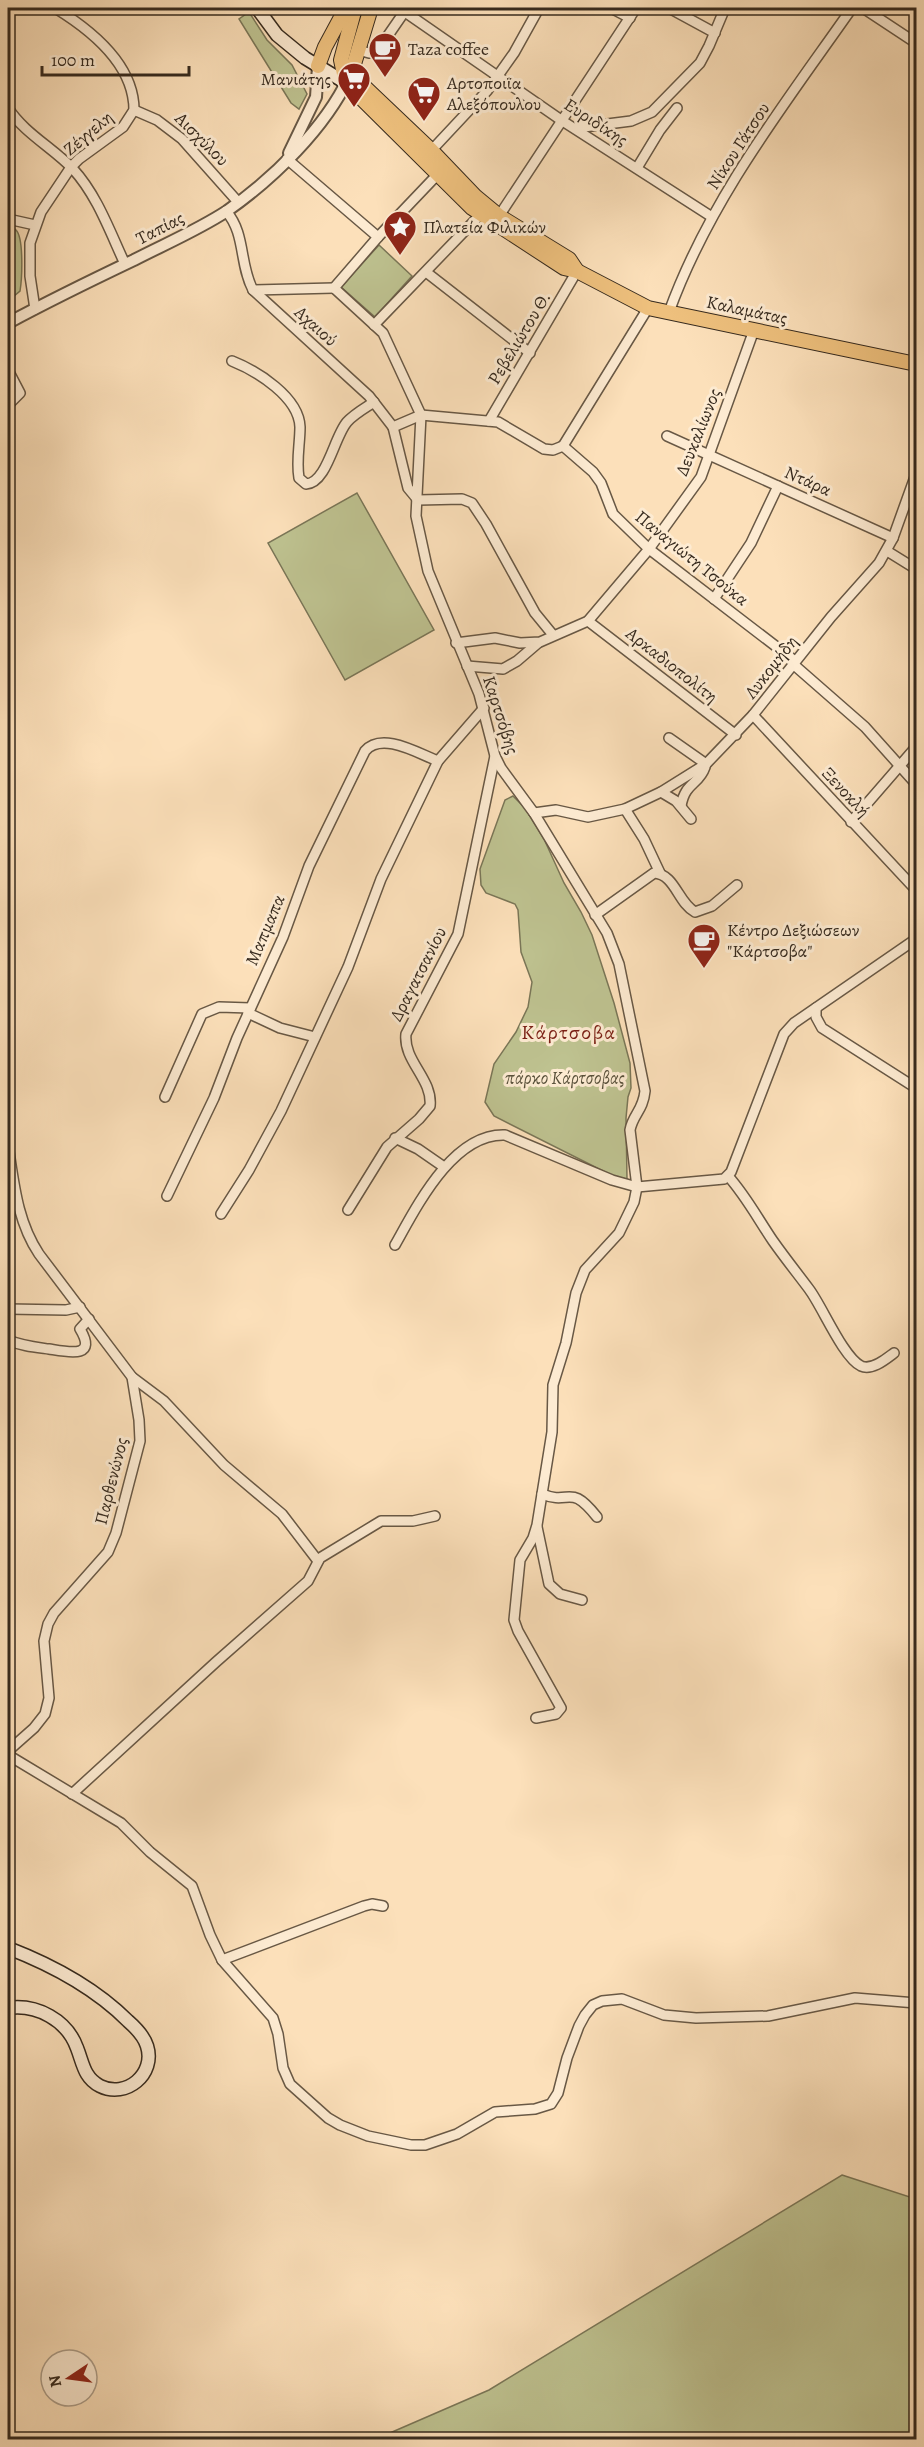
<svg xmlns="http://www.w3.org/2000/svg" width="924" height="2447" font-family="Alegreya,serif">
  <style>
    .green { fill: #bec290; stroke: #7a7657; stroke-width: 1.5 }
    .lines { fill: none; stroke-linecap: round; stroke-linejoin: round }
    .minor-casing { stroke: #685845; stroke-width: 12 }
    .tertiary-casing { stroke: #685845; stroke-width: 14 }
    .secondary-casing { stroke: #362a1e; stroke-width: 15 }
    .primary-casing { stroke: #362a1e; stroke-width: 16 }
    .minor { stroke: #fdebd2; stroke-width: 9 }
    .tertiary { stroke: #fdebd2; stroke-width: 10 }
    .secondary { stroke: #fdebd2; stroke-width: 12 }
    .primary { stroke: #eec07d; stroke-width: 14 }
    .labels { text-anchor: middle; stroke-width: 6; stroke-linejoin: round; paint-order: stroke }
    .poi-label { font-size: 18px; fill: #362a1e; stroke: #fdebd2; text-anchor: start }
    .street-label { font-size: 18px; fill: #362a1e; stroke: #fdebd2 }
    .park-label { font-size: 18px; font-style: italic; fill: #58503a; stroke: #fdebd2 }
    .neighbourhood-label { font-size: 20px; letter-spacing: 1.5px; fill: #7a1f14; stroke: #fdebd2 }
  </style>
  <rect width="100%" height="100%" fill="#fce0ba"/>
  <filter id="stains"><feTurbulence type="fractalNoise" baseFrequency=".00333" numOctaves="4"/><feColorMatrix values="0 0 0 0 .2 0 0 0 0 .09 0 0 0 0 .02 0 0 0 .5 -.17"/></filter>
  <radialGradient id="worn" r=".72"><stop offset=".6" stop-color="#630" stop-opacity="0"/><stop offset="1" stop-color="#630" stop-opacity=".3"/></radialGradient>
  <g class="green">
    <path d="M249 12 267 40 292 65 307 94 299 109 291 103 239 19Z"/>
    <path d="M8 225C8 225 15 229 16 230 24 238 22 279 20 291L8 301Z"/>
    <path d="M379 245 412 276 375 317 341 287Z"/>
    <path d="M357 493 434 630 345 680 268 543Z"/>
    <path d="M513 796 525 808 544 839 564 883 581 912 592 935 614 1003 630 1063 631 1088 628 1097 626 1118 627 1179 615 1177 494 1116 485 1102 494 1064 516 1032 528 1007 532 982 521 952 518 910 515 904 486 893 481 885 480 869 505 800Z"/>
    <path d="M842 2175 916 2199V2430L914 2439H376L489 2390Z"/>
  </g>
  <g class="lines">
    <defs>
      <g id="minor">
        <path d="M611 8 630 18"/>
        <path d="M669 8 715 33"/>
        <path d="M863 8 916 43"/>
        <path d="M405 12 561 120 712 217"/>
        <path d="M358 50 369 53 378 50 407 8"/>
        <path d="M8 108C24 133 53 148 73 169 97 195 110 232 125 264"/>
        <path d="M134 110 157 120 182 139 238 202"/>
        <path d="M576 128 631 121 652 112 700 63 709 46 725 8"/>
        <path d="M429 153 487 91 514 53 539 8"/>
        <path d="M287 159 378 237"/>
        <path d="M637 168 660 130 677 108"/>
        <path d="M226 211C246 234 239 264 253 290L369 396 393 427 421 415 498 422 544 449 553 450 563 446"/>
        <path d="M499 216 636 8"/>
        <path d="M8 219 35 225"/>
        <path d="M426 272 530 353"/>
        <path d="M334 288 383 333 421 415 416 516 428 571 479 694 495 756 501 768 534 813 607 933 619 964 645 1091C643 1111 633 1114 630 1130L637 1187 634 1202 619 1233 585 1270 576 1293 566 1343 553 1385 552 1432 537 1525 533 1538 520 1560 514 1620 518 1631 561 1708 556 1714 536 1718"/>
        <path d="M334 288 378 237 438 174"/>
        <path d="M253 290 334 288"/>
        <path d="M35 309 30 276V243L41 212 71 167 79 159 123 127 134 110C134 64 91 30 55 8"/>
        <path d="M669 312C710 199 784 105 852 8"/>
        <path d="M374 325 480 215"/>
        <path d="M232 361C257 371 299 397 300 427 300 444 296 461 299 478L306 484C327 483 334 437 347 422 354 414 365 408 374 402"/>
        <path d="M8 370 20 393 8 405"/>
        <path d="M489 421 577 271"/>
        <path d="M393 427 408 488 418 500 462 499 472 503 486 524 535 613 553 635"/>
        <path d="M667 436 893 538"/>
        <path d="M563 446 593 472 601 483 613 514 649 549 795 661"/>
        <path d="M563 446 648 308"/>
        <path d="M887 551 916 569"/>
        <path d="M714 599 751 543 778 486"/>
        <path d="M588 621 736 735"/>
        <path d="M456 643 495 638 520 643 540 642 588 621 649 549 701 477 754 330"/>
        <path d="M793 664 865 727 916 784"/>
        <path d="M467 666 503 669 517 661 538 643"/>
        <path d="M753 715 916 890"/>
        <path d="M669 738 706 764"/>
        <path d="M661 792 676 801 691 819"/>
        <path d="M681 806C685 782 699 785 705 767"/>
        <path d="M625 809 644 839 660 873"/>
        <path d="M534 813 556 810 588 817 625 809 661 792 706 764 753 715 831 617 879 563 893 538 916 474"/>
        <path d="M851 822 916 747"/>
        <path d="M595 915 654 873C675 874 678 903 695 912L712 906 737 885"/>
        <path d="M816 1008V1017L822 1028 916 1088"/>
        <path d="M248 1013 280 1028 315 1037"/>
        <path d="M165 1097 202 1014 219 1007 250 1008"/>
        <path d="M395 1138 418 1149 444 1167"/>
        <path d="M8 1145C14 1183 17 1221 39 1254L132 1377 139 1420 140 1441 116 1533 108 1552 54 1613 48 1624 44 1641 49 1698 45 1714 34 1728 8 1751"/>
        <path d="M728 1176C746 1196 758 1219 773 1241 785 1258 797 1273 809 1289 822 1306 843 1357 861 1366 872 1371 886 1359 894 1353"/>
        <path d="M167 1196 214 1098 237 1038 283 937 309 866 365 751C382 731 419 754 438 761"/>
        <path d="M348 1210 387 1147 419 1119 430 1106C433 1079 403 1061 406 1034L458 934 495 756"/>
        <path d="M221 1214 249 1170 281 1111 348 967 381 879 438 761 484 708"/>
        <path d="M395 1245C417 1206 453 1133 505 1135L612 1180 637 1187 724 1179 731 1172 784 1034 794 1023 916 939"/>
        <path d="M8 1309 66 1310 80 1307"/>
        <path d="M8 1340C22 1346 34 1347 49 1349 68 1352 98 1359 80 1329L89 1319"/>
        <path d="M132 1377 164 1401 224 1465 282 1514 318 1561"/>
        <path d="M542 1494C571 1506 569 1482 597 1517"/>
        <path d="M537 1527 549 1584 560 1594 582 1600"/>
        <path d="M8 1755 121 1823 150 1852 192 1886 210 1935 222 1960 273 2018 278 2034 283 2068 290 2084 328 2118 340 2125 368 2136 411 2145H425L457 2134 495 2112 535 2109 551 2104 558 2093 567 2058 579 2026 585 2015 593 2005 602 2001 622 1999 664 2015 696 2018 768 2016 855 1998 916 2003"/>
        <path d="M72 1794 216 1662 308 1581 320 1558 381 1521H413L435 1516"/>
        <path d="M222 1960 364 1906 372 1904 383 1906"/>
      </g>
      <g id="tertiary">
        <path d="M289 153 316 97 318 66"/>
        <path d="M8 323C49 301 92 280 134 260 165 244 198 230 227 211 274 178 325 128 349 77"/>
      </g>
      <g id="secondary">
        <path d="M257 8 277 35 305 58 346 83"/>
        <path d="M8 1948C52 1965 94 1987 128 2021 136 2028 144 2036 147 2046 156 2074 126 2099 100 2086 84 2078 83 2063 77 2048 67 2020 37 2004 8 2008"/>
      </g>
      <g id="primary">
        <path d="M355 8 341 60 346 83 472 208 564 268 577 271 648 308 916 364"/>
        <path d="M371 8 351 74 431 150 476 197 499 216 569 259 577 271"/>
        <path d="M318 66 325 47 346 8"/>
      </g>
    </defs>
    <use href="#minor" class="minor-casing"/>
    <use href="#tertiary" class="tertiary-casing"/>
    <use href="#secondary" class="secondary-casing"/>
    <use href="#primary" class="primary-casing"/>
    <use href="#minor" class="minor"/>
    <use href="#tertiary" class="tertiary"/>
    <use href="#secondary" class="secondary"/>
    <use href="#primary" class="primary"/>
  </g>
  <defs>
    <symbol id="cafe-pin" viewBox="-11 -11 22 30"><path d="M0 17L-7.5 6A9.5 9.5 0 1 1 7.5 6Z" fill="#8f2418" stroke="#fdebd2"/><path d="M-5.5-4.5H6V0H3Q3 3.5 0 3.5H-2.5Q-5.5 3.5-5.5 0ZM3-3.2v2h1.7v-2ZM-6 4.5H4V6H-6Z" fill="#fff"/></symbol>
    <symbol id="supermarket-pin" viewBox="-11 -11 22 30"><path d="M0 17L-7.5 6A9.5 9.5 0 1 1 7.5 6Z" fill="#8f2418" stroke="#fdebd2"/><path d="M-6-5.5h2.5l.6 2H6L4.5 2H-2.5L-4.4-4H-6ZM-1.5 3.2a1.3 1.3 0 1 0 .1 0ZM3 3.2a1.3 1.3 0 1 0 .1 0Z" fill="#fff"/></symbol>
    <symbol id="sight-pin" viewBox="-11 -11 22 30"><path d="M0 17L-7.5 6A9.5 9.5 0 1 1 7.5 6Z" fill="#8f2418" stroke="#fdebd2"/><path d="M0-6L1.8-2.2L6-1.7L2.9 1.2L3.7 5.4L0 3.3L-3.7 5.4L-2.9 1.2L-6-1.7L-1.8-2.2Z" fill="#fff"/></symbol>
  </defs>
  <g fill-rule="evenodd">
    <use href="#cafe-pin" x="366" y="30" width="38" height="52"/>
    <use href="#supermarket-pin" x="335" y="60" width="38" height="52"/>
    <use href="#supermarket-pin" x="405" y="74" width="38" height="52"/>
    <use href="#sight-pin" x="381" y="208" width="38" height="52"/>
    <use href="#cafe-pin" x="685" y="921" width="38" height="52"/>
  </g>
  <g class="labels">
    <g class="poi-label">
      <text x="408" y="55">Taza coffee</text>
      <text x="331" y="85" text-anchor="end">Μανιάτης</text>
      <text x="447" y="89">Αρτοποιϊα<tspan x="447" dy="21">Αλεξόπουλου</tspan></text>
      <text x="423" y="233">Πλατεία Φιλικών</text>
      <text x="727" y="936">Κέντρο Δεξιώσεων<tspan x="727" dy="21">"Κάρτσοβα"</tspan></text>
    </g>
    <g class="street-label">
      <text transform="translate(596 122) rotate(33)" y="6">Ευριδίκης</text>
      <text transform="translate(88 133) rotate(-40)" y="6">Ζέγγελη</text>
      <text transform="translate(202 139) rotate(45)" y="6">Αισχύλου</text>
      <text transform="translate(738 146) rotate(-57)" y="6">Νίκου Γάτσου</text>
      <text transform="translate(160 228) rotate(-27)" y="6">Ταπίας</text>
      <text transform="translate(747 310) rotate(12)" y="6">Καλαμάτας</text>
      <text transform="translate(316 326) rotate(42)" y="6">Αχαιού</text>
      <text transform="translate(519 338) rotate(-59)" y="6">Ρεβελιώτου Θ.</text>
      <text transform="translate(698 432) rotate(-68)" y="6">Δευκαλίωνος</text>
      <text transform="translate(808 481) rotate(24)" y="6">Ντάρα</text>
      <text transform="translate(692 558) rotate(39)" y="6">Παναγιώτη Τσούκα</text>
      <text transform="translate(672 665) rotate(38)" y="6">Αρκαδιοπολίτη</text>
      <text transform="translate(771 667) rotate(-52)" y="6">Λυκομήδη</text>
      <text transform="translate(501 715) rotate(72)" y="6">Καρτσόβης</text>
      <text transform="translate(846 792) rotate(47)" y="6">Ξενοκλή</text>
      <text transform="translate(265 930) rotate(-67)" y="6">Μαπμαπα</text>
      <text transform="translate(418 974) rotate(-63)" y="6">Δραγατσανίου</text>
      <text transform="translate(111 1481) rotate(-76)" y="6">Παρθενώνος</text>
    </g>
    <g class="park-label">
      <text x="565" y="1084">πάρκο Κάρτσοβας</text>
    </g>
    <g class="neighbourhood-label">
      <text x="569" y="1039">Κάρτσοβα</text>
    </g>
  </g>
  <rect width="924" height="2447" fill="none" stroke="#fce0ba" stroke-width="30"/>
  <rect x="9" y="9" width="906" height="2429" fill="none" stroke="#362a1e" stroke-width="3"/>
  <rect x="15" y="15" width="894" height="2417" fill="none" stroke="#362a1e" stroke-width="1.5"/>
  <g transform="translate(69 2378) rotate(257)"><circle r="28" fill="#fdebd2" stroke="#ad9e8a" stroke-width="1.5"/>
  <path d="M0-4.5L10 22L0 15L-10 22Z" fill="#8f2418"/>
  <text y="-9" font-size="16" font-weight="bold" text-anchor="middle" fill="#362a1e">N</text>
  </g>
  <path d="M42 66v9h147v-9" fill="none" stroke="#362a1e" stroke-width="3"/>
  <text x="51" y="66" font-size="18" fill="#362a1e" stroke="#fdebd2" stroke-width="4.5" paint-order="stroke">100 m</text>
  <rect width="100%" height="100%" filter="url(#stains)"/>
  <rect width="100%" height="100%" fill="url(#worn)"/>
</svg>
